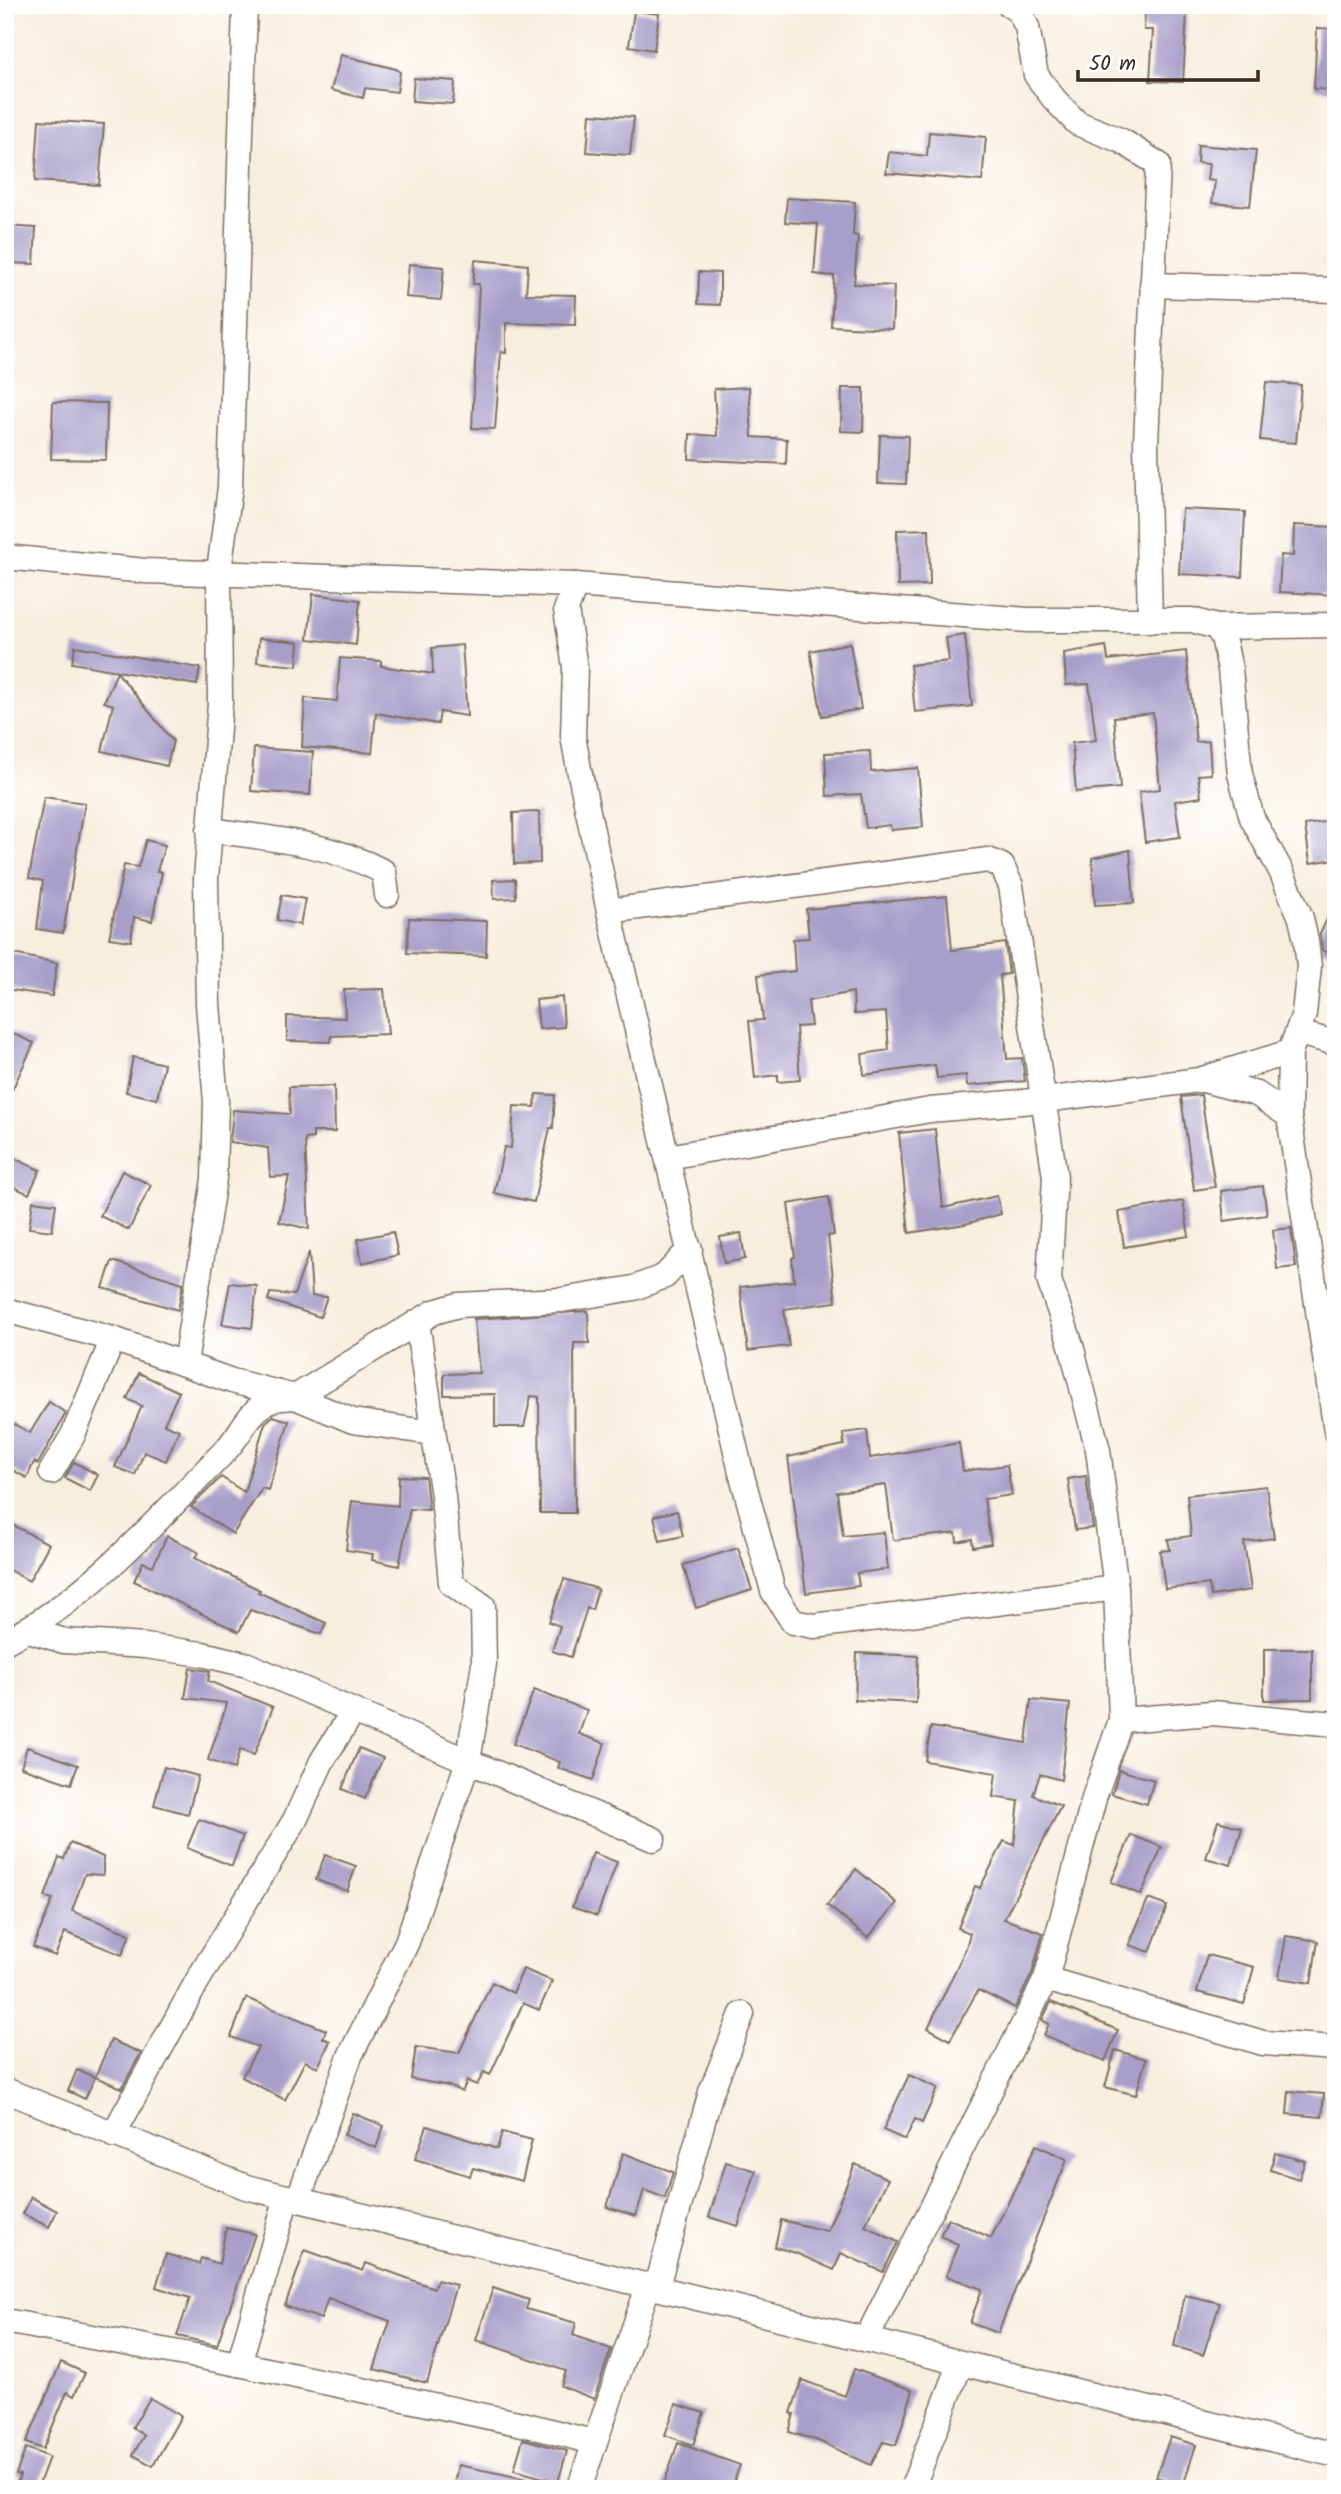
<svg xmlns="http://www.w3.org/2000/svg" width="1341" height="2494" font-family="Kalam,sans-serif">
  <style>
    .building { fill: #a79fc9 }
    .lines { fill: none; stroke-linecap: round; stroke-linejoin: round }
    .street-casing { stroke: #7d6f61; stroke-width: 27 }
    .street { stroke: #fff; stroke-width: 24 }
  </style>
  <rect width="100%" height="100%" fill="#fff"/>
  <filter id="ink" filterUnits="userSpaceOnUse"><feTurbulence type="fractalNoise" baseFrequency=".0143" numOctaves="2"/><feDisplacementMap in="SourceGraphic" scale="14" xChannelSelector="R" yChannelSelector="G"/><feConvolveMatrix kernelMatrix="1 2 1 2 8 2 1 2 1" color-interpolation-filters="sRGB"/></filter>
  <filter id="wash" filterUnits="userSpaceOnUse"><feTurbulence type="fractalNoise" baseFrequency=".00686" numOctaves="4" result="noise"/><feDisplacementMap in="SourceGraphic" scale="28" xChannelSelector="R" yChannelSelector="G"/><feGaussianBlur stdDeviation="1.57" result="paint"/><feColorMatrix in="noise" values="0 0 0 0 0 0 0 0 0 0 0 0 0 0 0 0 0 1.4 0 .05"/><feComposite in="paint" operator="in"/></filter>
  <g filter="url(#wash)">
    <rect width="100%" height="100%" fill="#f7eede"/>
    <g id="blocks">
      <g class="building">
        <path d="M1145 10 1187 13 1183 82 1150 81 1153 30H1144Z"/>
        <path d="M634 11 659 14 654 50 629 46Z"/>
        <path d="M1317 28 1336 29V90L1314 89Z"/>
        <path d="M341 55 396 69 400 72 397 92 365 88 363 98 331 90Z"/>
        <path d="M414 78 455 81 453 104 412 101Z"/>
        <path d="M590 114 634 117 630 155 587 152Z"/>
        <path d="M39 120 104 124 99 185 35 181Z"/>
        <path d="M929 132 986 137 982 181 886 173 889 152 927 156Z"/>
        <path d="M1198 145 1256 150 1250 206 1212 203 1215 181 1207 180 1209 164 1197 163Z"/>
        <path d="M787 198 855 202 853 235 858 236 854 284 894 286 892 329 831 326 834 276 814 274 818 224 785 222Z"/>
        <path d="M5 226 36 228 34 264 5 263Z"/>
        <path d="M475 260 528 265 526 294 576 295 575 325 506 323V353L501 352 495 429 472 428 479 284H473Z"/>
        <path d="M409 264 444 267 441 300 406 297Z"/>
        <path d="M699 272 720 273V305L698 304Z"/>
        <path d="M1266 382 1301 385 1296 443 1260 440Z"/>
        <path d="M749 387 752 437 787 439 786 464 689 459 690 434 717 436 714 389Z"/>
        <path d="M842 388H864L863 432 841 431Z"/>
        <path d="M53 402 107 403 106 460 51 459Z"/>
        <path d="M880 435 908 436 906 484 878 483Z"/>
        <path d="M1182 509 1245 512 1242 577 1179 574Z"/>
        <path d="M1294 525 1336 527V595L1279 592 1281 555 1293 556Z"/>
        <path d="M929 529 930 585 898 586 897 530Z"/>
        <path d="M313 594 360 600 356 645 308 639Z"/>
        <path d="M965 635 972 706 915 712 910 665 949 661 946 638Z"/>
        <path d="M259 638 299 642 297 666 257 662Z"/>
        <path d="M850 643 861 709 822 716 810 651Z"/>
        <path d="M462 645 467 716 440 712 438 724 376 713 372 753 302 747 305 698 337 701 340 658 381 661V666L433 674 432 648Z"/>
        <path d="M75 646 200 668 197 685 72 663Z"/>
        <path d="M1106 646 1108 660 1186 651 1196 742 1209 741 1211 774 1198 775 1201 797 1175 801 1180 837 1145 842 1139 792 1160 789 1153 713 1114 717 1120 788 1076 792 1072 743 1096 740 1089 684 1066 685 1064 653Z"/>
        <path d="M117 672 173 741 167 766 102 751 113 705 104 702Z"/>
        <path d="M254 748 313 752 310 795 251 791Z"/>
        <path d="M870 751 871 772 918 768 923 827 891 830 890 825 866 828 861 794 827 796 825 753Z"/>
        <path d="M44 797 85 803 63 933 37 929 43 881 29 878Z"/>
        <path d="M539 812 540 863 514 864 513 813Z"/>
        <path d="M1336 820V859L1310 863 1305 825Z"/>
        <path d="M146 840 165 845 157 871 162 872 152 921 134 917 131 941 109 938 124 865 138 867Z"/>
        <path d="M1130 850 1134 903 1095 905 1092 858Z"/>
        <path d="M515 879 516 898 494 899 493 880Z"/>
        <path d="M282 895 305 899 300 925 277 920Z"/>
        <path d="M947 896 952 950 1005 943 1009 974 1000 975 1007 1059 1022 1058 1025 1081 967 1086 966 1075 937 1078 935 1065 864 1075 862 1054 889 1050 886 1012 854 1014 853 992 808 1001 811 1026 796 1027 800 1080 778 1082V1075L755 1078 749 1021 763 1020 758 975 795 971 793 939 809 938 806 909Z"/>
        <path d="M1336 900V956L1322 950 1320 934Z"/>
        <path d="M409 918 487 921 486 956 407 953Z"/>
        <path d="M9 953 57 963 52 996 5 989Z"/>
        <path d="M384 989 388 1034 331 1036V1042L287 1041V1016L345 1018 344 990Z"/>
        <path d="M562 997 564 1027 539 1029 536 1000Z"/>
        <path d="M5 1030 34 1043 5 1105Z"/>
        <path d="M133 1057 164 1064 157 1099 126 1092Z"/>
        <path d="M334 1086 335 1132H313V1138L305 1139 309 1229 279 1222 289 1176 270 1177 268 1148 230 1142 233 1110 290 1114 289 1087Z"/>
        <path d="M536 1094 555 1095 553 1128H550L534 1202 494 1193 504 1147 511 1148 514 1106 535 1107Z"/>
        <path d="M1201 1095 1215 1187 1194 1190 1181 1097Z"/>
        <path d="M935 1129 943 1208 997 1196 1001 1214 965 1224 909 1233 899 1133Z"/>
        <path d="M5 1154 40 1170 29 1194 5 1183Z"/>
        <path d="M122 1171 151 1185 129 1230 100 1216Z"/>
        <path d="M1263 1186 1267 1215 1224 1221 1221 1191Z"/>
        <path d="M829 1197 834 1235 828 1236 836 1302 784 1309 789 1346 748 1351 740 1287 794 1281 792 1258 795 1257 788 1204Z"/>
        <path d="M33 1201 56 1204 52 1231 29 1228Z"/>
        <path d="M1183 1201 1189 1236 1124 1247 1119 1212Z"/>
        <path d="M1291 1228 1296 1267 1277 1269 1273 1230Z"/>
        <path d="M393 1232 398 1255 362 1263 358 1239Z"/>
        <path d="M741 1233 745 1259 724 1263 720 1237Z"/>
        <path d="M309 1252 312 1296 327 1297 320 1317 268 1300 270 1293 294 1295Z"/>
        <path d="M112 1261 183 1283 178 1310 103 1288Z"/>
        <path d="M230 1283 257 1286 252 1328 222 1324Z"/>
        <path d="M588 1311 589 1343H574L575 1513H540L539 1397 531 1396 524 1427H495V1394L444 1395V1374L479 1373 474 1319Z"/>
        <path d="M139 1373 179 1392 164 1424 179 1430 166 1461 144 1452 135 1475 115 1467 142 1406 127 1399Z"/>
        <path d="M49 1402 66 1413 38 1464 34 1462 27 1478 5 1466V1419L30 1433Z"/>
        <path d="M273 1416 289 1421 268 1490 262 1488 233 1534 191 1507 221 1477 244 1492 265 1423Z"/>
        <path d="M867 1430 870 1458 959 1443 963 1471 1007 1465 1012 1495 984 1499 991 1544 973 1547 972 1539 957 1542 956 1533 893 1540 886 1485 837 1492 843 1536 884 1532 888 1569 857 1573 859 1586 806 1593 788 1457 844 1445 843 1433Z"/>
        <path d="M74 1462 98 1475 90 1491 65 1478Z"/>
        <path d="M399 1476 425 1477 429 1510 410 1509 399 1566 372 1560 373 1554 346 1550 352 1501 398 1506Z"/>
        <path d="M1086 1476 1093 1528 1075 1530 1068 1479Z"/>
        <path d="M1266 1486 1274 1538 1244 1542 1251 1590 1211 1596 1209 1584 1165 1589 1160 1551 1170 1550 1168 1539 1191 1536 1187 1495Z"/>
        <path d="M677 1511 683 1536 660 1541 654 1516Z"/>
        <path d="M5 1521 49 1544 29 1581 5 1568Z"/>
        <path d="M167 1536 198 1552 195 1558 260 1590 258 1592 326 1623 321 1634 250 1610 239 1632 134 1581 143 1562 153 1566Z"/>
        <path d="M738 1548 752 1590 696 1608 683 1565Z"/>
        <path d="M564 1579 598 1589 592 1610 587 1608 571 1657 552 1651 560 1626 549 1622Z"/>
        <path d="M1264 1649H1312V1699L1264 1700Z"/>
        <path d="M857 1653 918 1656 916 1703 855 1700Z"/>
        <path d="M190 1668 210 1671 208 1681 273 1707 254 1755 240 1750 234 1769 208 1760 227 1703 185 1698Z"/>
        <path d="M534 1690 587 1710 579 1734 605 1743 593 1780 558 1768 560 1762 513 1744Z"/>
        <path d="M1031 1700 1070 1704 1061 1780 1040 1774 1033 1795 1061 1806 1004 1919 1043 1933 1032 1974 1015 2008 978 1990 950 2040 928 2028 966 1948 970 1933 958 1928 975 1886 980 1888 1004 1841 1014 1845 1019 1801 993 1797 996 1773 925 1761 931 1727 1026 1743Z"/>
        <path d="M27 1747 78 1765 71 1784 21 1767Z"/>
        <path d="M359 1748 383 1758 365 1799 342 1789Z"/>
        <path d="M164 1767 198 1776 188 1814 154 1805Z"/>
        <path d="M1119 1770 1154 1780 1147 1804 1112 1794Z"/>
        <path d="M199 1819 243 1836 232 1866 187 1848Z"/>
        <path d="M1218 1821 1242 1828 1231 1865 1206 1858Z"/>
        <path d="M1131 1835 1162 1847 1141 1895 1111 1882Z"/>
        <path d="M70 1843 103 1857V1875L85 1874 72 1911 130 1934 122 1955 65 1932 55 1956 33 1947 53 1899 45 1897 59 1857 64 1859Z"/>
        <path d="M593 1853 617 1862 597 1916 572 1907Z"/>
        <path d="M325 1855 356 1866 347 1891 316 1880Z"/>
        <path d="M856 1869 897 1903 868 1938 827 1905Z"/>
        <path d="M1148 1899 1167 1906 1150 1952 1129 1945Z"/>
        <path d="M1286 1936 1318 1941 1311 1983 1279 1978Z"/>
        <path d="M1207 1955 1254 1967 1244 2004 1197 1992Z"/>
        <path d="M523 1969 552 1981 539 2010 523 2003 490 2075 484 2072 477 2085 467 2081 462 2092 449 2086 411 2079 416 2047 459 2053 492 1982 513 1993Z"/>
        <path d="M246 1998 326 2030 323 2038 330 2041 318 2067 305 2061 285 2100 242 2077 258 2047 231 2037Z"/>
        <path d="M1051 2002 1118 2030 1105 2061 1044 2035 1049 2024 1042 2020Z"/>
        <path d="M111 2040 141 2053 122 2088 95 2077Z"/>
        <path d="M1115 2050 1146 2059 1136 2095 1105 2087Z"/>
        <path d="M77 2070 95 2077 85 2099 68 2091Z"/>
        <path d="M909 2075 938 2088 922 2123 915 2119 905 2140 883 2130Z"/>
        <path d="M1289 2091 1324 2094 1322 2117 1287 2114Z"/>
        <path d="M353 2113 384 2126 376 2148 344 2135Z"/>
        <path d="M427 2126 497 2149 502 2132 532 2140 522 2181 473 2168 470 2176 415 2159Z"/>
        <path d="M1036 2145 1067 2159 998 2333 970 2323 982 2289 946 2276 958 2244 940 2236 948 2218 991 2238Z"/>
        <path d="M623 2153 673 2172 665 2198 644 2190 636 2216 607 2207Z"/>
        <path d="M1275 2153 1305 2161 1299 2179 1270 2170Z"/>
        <path d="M726 2162 756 2171 738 2226 709 2217Z"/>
        <path d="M855 2164 888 2179 865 2226 898 2242 883 2272 841 2253 834 2270 796 2253 775 2247 781 2220 827 2231Z"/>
        <path d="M31 2197 57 2211 49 2227 23 2214Z"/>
        <path d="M226 2228 255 2234 217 2345 177 2336 190 2298 156 2287 166 2254 199 2264 201 2258 219 2264Z"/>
        <path d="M305 2250 363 2271 366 2263 434 2288 437 2280 456 2285 427 2383 374 2369 390 2321 328 2298 321 2319 285 2306Z"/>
        <path d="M493 2288 529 2300 526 2309 576 2323 573 2335 611 2349 594 2399 561 2386 566 2371 476 2340Z"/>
        <path d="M1185 2295 1220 2303 1203 2355 1174 2346Z"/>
        <path d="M61 2362 85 2373 74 2396 67 2392 43 2449 26 2443Z"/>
        <path d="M854 2369 913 2390 896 2445 883 2442 871 2465 816 2440 789 2432 794 2414 791 2413 802 2380 845 2396Z"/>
        <path d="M150 2398 181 2416 153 2466 133 2455 144 2435 132 2428Z"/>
        <path d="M676 2404 704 2413 693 2445 665 2435Z"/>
        <path d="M1170 2437 1196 2445 1183 2486 1156 2477Z"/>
        <path d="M523 2439 567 2451 558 2482 514 2470Z"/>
        <path d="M678 2443 740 2465 731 2489H662Z"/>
        <path d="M26 2448 49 2457 37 2489H15L20 2475 16 2474Z"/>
        <path d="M458 2465 531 2480 530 2489H453Z"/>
      </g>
    </g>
  </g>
  <g filter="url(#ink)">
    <use href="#blocks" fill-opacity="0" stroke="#7d6f61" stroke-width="2"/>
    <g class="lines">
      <defs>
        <g id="street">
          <path d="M1009 5 1019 11 1027 27 1036 75 1054 99 1077 123 1122 141 1158 164 1146 443 1150 621"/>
          <path d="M1152 285 1336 290"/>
          <path d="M5 557 145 571 575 585 1028 620H1192L1216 627 1223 637 1230 669 1240 774 1252 818 1281 871 1301 918 1306 941 1309 966 1304 1014 1290 1052 1289 1116 1336 1431"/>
          <path d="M575 585 566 610 575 667 573 736 579 769 609 911 741 1472 773 1591 793 1622 814 1626 1116 1588"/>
          <path d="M1216 627 1336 625"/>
          <path d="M209 830C269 838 330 843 384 872L387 895"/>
          <path d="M609 911 988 860 1002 866 1011 886 1055 1177 1049 1280 1071 1345 1098 1450 1116 1588 1121 1720 1095 1795 1046 1979 866 2340"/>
          <path d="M1298 1033 1336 1043"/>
          <path d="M1203 1080 1257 1094 1289 1116"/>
          <path d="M668 1157 930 1110 1044 1100 1199 1080 1290 1052"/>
          <path d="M5 1310 113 1339 232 1381 295 1397 353 1421 432 1433"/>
          <path d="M417 1322 443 1496 451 1583 483 1606 484 1664 468 1761 653 1839"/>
          <path d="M185 1364 214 1179 216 1102 208 1004 206 879 220 703 219 571 230 487 245 5"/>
          <path d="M51 1472 73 1435 113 1339"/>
          <path d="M29 1630 64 1641 145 1646 202 1654 248 1665 468 1761 407 1942 350 2056 298 2200"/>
          <path d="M5 1642C90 1597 156 1521 223 1453 239 1438 245 1417 264 1404 273 1397 284 1398 295 1397L434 1312 458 1305 562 1300 634 1288 665 1276 690 1249"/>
          <path d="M1121 1720 1212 1713 1336 1724"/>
          <path d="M1046 1979 1263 2043 1336 2048"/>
          <path d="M5 2090 246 2187 1336 2455"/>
          <path d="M113 2135 199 1978 295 1820 322 1761 352 1713"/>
          <path d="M657 2286 711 2092 742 2014"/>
          <path d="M5 2321 239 2364 527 2425 593 2442"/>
          <path d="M239 2364 287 2197"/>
          <path d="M579 2489 649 2284"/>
          <path d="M912 2489 960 2365"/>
        </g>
      </defs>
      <use href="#street" class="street-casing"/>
      <use href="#street" class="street"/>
    </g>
  </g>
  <rect width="1341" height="2494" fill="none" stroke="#fff" stroke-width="28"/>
  <path d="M1078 70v10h180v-10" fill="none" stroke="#3b2a1e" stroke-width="3.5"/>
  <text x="1089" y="70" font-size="21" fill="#3b2a1e" stroke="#ffffff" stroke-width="5" paint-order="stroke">50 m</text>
</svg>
